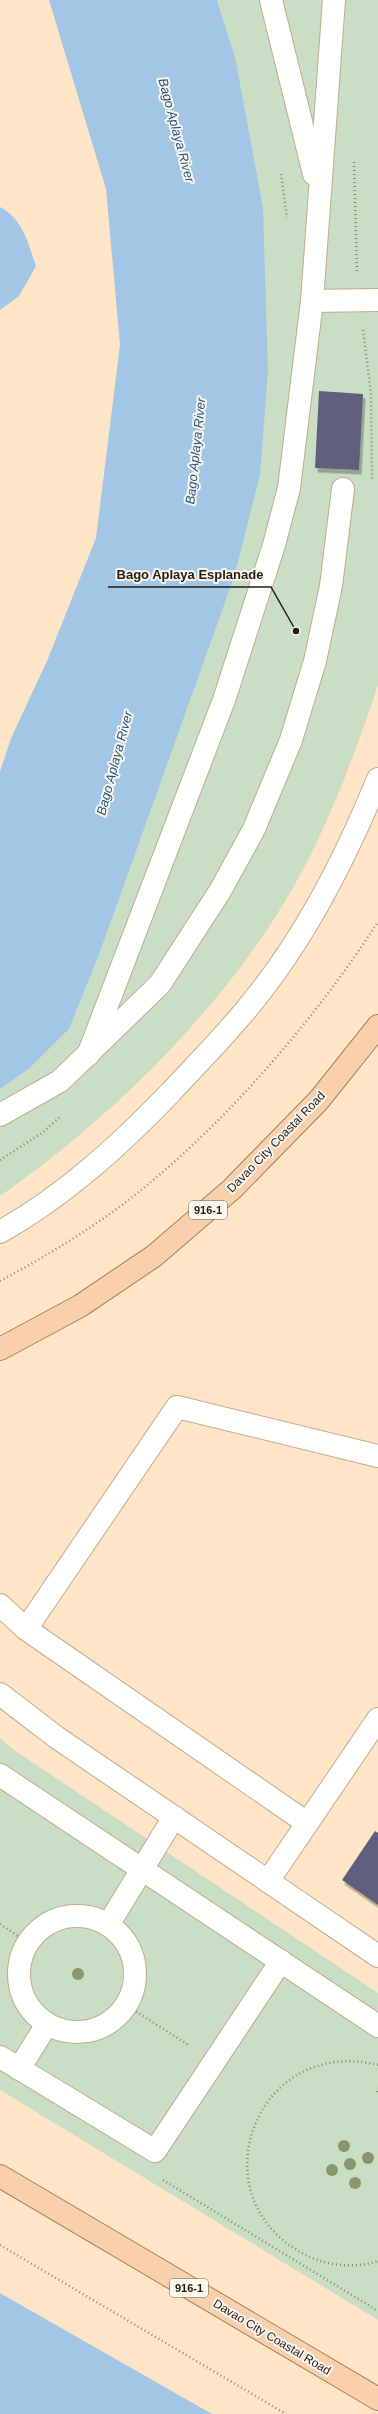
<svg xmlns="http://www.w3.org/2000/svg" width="378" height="2414" font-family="Arial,sans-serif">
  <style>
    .green { fill: #c9dec4 }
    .water { fill: #a3c6e6 }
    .building { fill: #605f7d; filter: url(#shadow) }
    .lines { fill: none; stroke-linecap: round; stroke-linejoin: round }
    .minor-casing { stroke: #c3aa8e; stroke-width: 24 }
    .major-casing { stroke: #ab7d53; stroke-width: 24 }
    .path { stroke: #968470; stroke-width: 2.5; stroke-dasharray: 1 3; stroke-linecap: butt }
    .minor { stroke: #fff; stroke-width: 22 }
    .major { stroke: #f8d0ad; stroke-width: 22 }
    .tree { fill: #8c966d }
    .labels { text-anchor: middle; stroke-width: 4; stroke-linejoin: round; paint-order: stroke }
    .shield { fill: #fbf6f0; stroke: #665e55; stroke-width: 1 }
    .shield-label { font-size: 11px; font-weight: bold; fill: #261d12 }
    .street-label { font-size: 12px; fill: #261d12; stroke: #fbf6f0 }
    .water-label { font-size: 13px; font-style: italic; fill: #215680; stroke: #fbf6f0 }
    .leader { fill: none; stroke: #261d12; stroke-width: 1.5 }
    .callout-dot { fill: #261d12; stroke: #fbf6f0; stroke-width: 1.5 }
    .callout-label { font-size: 13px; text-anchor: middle; font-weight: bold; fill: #261d12; stroke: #fbf6f0; stroke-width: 4; stroke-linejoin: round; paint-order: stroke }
  </style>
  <defs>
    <filter id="shadow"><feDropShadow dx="2.5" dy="4.5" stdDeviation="0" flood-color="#0004"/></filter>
  </defs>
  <rect width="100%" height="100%" fill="#ffe5c8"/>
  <g class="green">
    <path d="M217 0H378V685C355 754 330 822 294 886 226 1006 112 1118 0 1196V1089L30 1068 69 1029 100 952 164 769 235 57Z"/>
    <path d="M0 1738 11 1748 378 1993V2320L0 2090Z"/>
  </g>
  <g class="water">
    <path d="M49 0H217L235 57 263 208 268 371 260 475 234 577 100 952 69 1029 30 1068 0 1089V771L12 736 47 661 96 538 120 345 106 189Z"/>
    <path d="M0 207C23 219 28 243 36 266L19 296 0 310Z"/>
    <path d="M0 2293 212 2414H0Z"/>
  </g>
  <g class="building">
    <path d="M319 391 363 394 359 470 315 468Z"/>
    <path d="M375 1831 378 1833V1905L342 1880Z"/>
  </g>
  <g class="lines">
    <defs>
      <g id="minor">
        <path d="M271 0 314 174"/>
        <path d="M312 301 378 300"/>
        <path d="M88 1055 224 700 274 545 289 488 312 301 334 0"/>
        <path d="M0 1115 60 1081 160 984 220 891 254 829 291 740 315 661 331 586 343 489"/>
        <path d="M0 1232C64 1196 119 1146 170 1093 193 1068 217 1044 239 1018 300 948 343 864 378 779"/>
        <path d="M0 1605 26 1629 307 1823"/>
        <path d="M26 1629 177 1407 378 1456"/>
        <path d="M0 1694 56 1737 378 1956"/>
        <path d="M0 1775 378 2026"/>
        <path d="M268 1881 378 1719"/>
        <circle cx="77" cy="1974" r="58"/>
        <path d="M108 1925 174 1817"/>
        <path d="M0 2057 155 2151 281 1961"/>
        <path d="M19 2069 47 2024"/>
      </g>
      <g id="major">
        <path d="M0 1349 80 1306 154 1256 232 1189 319 1100 378 1026"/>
        <path d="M0 2176 378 2399"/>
      </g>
    </defs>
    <use href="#minor" class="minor-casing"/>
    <use href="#major" class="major-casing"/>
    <g class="path">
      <path d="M354 162 357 271"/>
      <path d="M281 174 287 218"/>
      <path d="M363 330 371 393 372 480"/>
      <path d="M0 1160 42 1133 61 1116"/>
      <path d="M0 1281C41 1259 81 1235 118 1208 217 1134 311 1025 378 922"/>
      <path d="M0 1924 27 1942"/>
      <path d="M126 2005 190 2046"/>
      <path d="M378 2065C256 2035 196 2195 302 2253 325 2266 353 2269 378 2261"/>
      <path d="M377 2092 378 2088"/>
      <path d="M163 2180 378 2311"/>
      <path d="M0 2245 286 2414"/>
    </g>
    <use href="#minor" class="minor"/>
    <use href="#major" class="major"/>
  </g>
  <g class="tree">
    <circle cx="78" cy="1974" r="6"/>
    <circle cx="344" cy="2146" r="6"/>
    <circle cx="368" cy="2158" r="6"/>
    <circle cx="350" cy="2164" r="6"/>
    <circle cx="332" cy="2170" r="6"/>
    <circle cx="355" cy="2183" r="6"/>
  </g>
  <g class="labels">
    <g class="shield">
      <rect x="189" y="1201" width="38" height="18" rx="3"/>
      <rect x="170" y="2279" width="38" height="18" rx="3"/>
    </g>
    <g class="shield-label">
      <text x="208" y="1214">916-1</text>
      <text x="189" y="2292">916-1</text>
    </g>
    <g class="street-label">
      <text transform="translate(276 1142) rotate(-46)" y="4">Davao City Coastal Road</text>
      <text transform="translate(272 2337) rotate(31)" y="4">Davao City Coastal Road</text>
    </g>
    <g class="water-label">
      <text transform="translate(177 130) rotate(75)" y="5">Bago Aplaya River</text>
      <text transform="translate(195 451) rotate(-84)" y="5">Bago Aplaya River</text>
      <text transform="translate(114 763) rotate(-75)" y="5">Bago Aplaya River</text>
    </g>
  </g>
  <path class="leader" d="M296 631L271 587H108"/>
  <circle class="callout-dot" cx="296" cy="631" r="4"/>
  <g class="callout-label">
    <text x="190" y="579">Bago Aplaya Esplanade</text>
  </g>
</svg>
